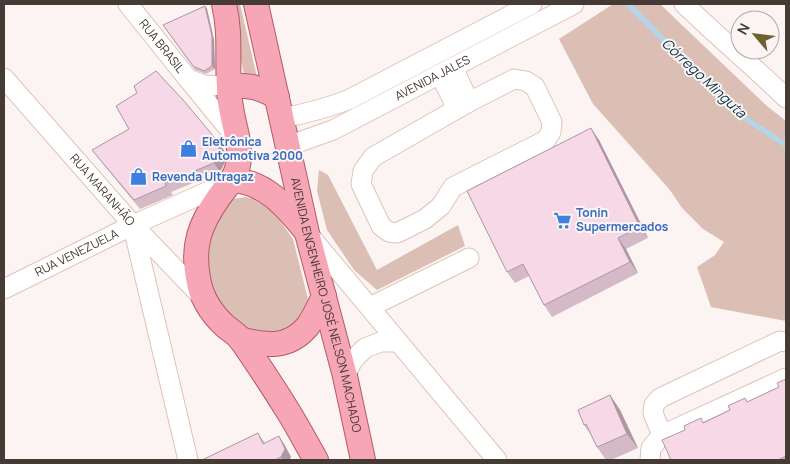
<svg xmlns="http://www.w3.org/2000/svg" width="790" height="464" font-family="Manrope,sans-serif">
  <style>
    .green { fill: #dcbfb4 }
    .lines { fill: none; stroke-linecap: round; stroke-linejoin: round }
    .stream { stroke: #b1d7ef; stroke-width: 5 }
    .minor-casing { stroke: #e1c2b6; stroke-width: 21 }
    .major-casing { stroke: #b55a68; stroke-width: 26 }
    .minor { stroke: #fff; stroke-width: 19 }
    .major { stroke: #f7a6b5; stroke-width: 24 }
    .wall { fill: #d4bac7 }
    .shaded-wall { fill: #ac97a2 }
    .building { fill: #f6d8e7; stroke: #ac97a2 }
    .labels { text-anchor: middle; stroke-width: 4; stroke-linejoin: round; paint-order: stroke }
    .street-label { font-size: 12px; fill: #463a35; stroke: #fbf4f2 }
    .shop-label { font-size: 12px; font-weight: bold; fill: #366cbe; stroke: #fbf4f2; text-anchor: start }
    .water-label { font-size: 14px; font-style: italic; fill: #00324a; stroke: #fbf4f2 }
  </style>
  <rect width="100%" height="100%" fill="#fbf4f2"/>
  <g class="green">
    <path d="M228 4H240L257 77 245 78Z"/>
    <path d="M613 4H660L767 106 786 121V321L711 307 697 267 715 255 724 242 703 229 682 208 670 190 593 104 559 39Z"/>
    <path d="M319 170 328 175 377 270 458 225 465 246 377 290 354 270 327 230 317 191Z"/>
    <path d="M246 197 257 200 266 206 278 218 293 239 308 299 304 318 292 332 242 335 202 280 206 231 232 199Z"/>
  </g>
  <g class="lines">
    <path class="stream" d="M628 4 734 111 786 145"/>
    <defs>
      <g id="minor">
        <path id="s1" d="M128 4 188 79 204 85 229 86"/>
        <path d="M684 4C717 36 753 66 786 98"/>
        <path d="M453 67 469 102"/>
        <path d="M440 74 457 109"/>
        <path id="s2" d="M4 78 133 225 204 299"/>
        <path d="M188 79 238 140"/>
        <path d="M514 79 526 81 535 87 552 122 551 132 546 140 453 187 441 206 425 219 397 233 389 232 381 226 361 184 363 171 373 157 469 102Z"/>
        <path d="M282 118C305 114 326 108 348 100L532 4"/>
        <path id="s3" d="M288 146 333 130 574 4"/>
        <path d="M133 227 188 460"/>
        <path d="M309 235 497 460"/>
        <path id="s4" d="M4 289 133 225 231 181"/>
        <path d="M370 307 469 258"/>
        <path d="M345 376 353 360 365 348 381 342H398"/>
        <path d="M662 435 653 413 654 405 660 398 780 341 786 342"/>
        <path d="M650 460 651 448 662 435 786 378"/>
      </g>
      <g id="major">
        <path d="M224 4C231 33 227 58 229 87 229 95 230 104 232 113 235 130 242 148 238 165 235 179 227 186 219 197 200 224 192 245 198 278 201 298 211 313 225 326 231 331 238 335 242 341 257 363 272 385 286 408 297 425 306 443 316 460"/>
        <path id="s5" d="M256 4 307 233 345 376 363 460"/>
        <path d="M229 86C249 85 260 87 277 97"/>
        <path d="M233 180C266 182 287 208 306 231"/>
        <path d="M240 339C265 346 288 349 307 327 314 318 319 306 324 296"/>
      </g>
    </defs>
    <use href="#minor" class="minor-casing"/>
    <use href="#major" class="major-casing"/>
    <use href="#minor" class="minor"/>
    <use href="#major" class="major"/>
  </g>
  <g class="wall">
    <path d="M205 6 207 9 214 40 215 69 206 74 195 70 163 25Z"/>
    <path d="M129 129 219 143 225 152V162L220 172 171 192 173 195 140 209 99 159 92 150Z"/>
    <path d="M599 140 648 238 626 249 638 273 552 317 544 305 529 276 515 283 507 272Z"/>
    <path d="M786 379V460H671L703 422 779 387Z"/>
    <path d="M610 395 620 410 638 448 611 460H606L597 447 591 435 584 425Z"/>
    <path d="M258 433 265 443 284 444 291 457 289 460H202Z"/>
  </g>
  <g class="shaded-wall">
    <path d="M205 6 207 9 214 40 215 69 212 66Z"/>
    <path d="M591 128 599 140 648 238 640 227Z"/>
    <path d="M219 143 225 152V162L220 172 214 163Z"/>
    <path d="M618 238 626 249 638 273 630 262Z"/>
    <path d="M610 395 620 410 638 448 627 434Z"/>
    <path d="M279 436 284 444 291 457 289 460H283L281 457Z"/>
  </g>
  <g class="building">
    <path d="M205 6 212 36V66L204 71 193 66 163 25Z"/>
    <path d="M156 71 184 101 219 143 218 153 214 163 165 183 166 186 134 200 92 150 129 129 116 106 137 93 134 86Z"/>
    <path d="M591 128 640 227 618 238 630 262 544 305 523 264 507 272 467 191Z"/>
    <path d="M786 379V456L778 460H671L662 440 685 430 684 426 701 418 703 423 730 410 728 406 745 398 747 402 779 387 777 383Z"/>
    <path d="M610 395 627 434 597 447 586 424 584 425 578 410Z"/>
    <path d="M258 433 263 444 279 436 285 449 281 457 275 460H202Z"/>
  </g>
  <defs>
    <symbol id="shop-bare" viewBox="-9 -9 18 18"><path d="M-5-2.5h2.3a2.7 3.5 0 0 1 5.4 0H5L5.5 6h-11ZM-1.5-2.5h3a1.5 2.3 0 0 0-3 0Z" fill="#3f7fe0" stroke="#fbf4f2" stroke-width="2.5" paint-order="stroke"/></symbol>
    <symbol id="supermarket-bare" viewBox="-9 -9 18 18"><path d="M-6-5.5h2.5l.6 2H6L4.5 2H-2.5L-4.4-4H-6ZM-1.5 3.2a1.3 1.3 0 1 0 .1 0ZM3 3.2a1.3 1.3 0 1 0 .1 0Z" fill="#3f7fe0" stroke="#fbf4f2" stroke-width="2.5" paint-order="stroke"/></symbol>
  </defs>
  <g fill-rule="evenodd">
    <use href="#shop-bare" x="176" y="136" width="25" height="25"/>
    <use href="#shop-bare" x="126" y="164" width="25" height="25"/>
    <use href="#supermarket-bare" x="550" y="208" width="25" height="25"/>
  </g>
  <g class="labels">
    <g class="street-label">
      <text dy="4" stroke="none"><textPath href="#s1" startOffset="54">RUA BRASIL</textPath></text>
      <text dy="4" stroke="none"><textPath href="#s3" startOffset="160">AVENIDA JALES</textPath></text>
      <text dy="4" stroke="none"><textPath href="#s2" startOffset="149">RUA MARANHÃO</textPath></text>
      <text dy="4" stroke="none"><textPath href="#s4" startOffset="81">RUA VENEZUELA</textPath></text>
      <text dy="4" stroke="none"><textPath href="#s5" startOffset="309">AVENIDA ENGENHEIRO JOSÉ NELSON MACHADO</textPath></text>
    </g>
    <g class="shop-label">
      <text x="202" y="146">Eletrônica<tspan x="202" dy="14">Automotiva 2000</tspan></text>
      <text x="152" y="181">Revenda Ultragaz</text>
      <text x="576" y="217">Tonin<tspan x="576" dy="14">Supermercados</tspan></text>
    </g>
    <g class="water-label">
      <text transform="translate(704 78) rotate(43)" y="5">Córrego Minguta</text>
    </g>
  </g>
  <rect width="790" height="464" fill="none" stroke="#463a35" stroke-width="10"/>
  <g transform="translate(755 35) rotate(298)"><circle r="24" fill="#fbf4f2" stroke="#b3aaa6"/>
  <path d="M0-4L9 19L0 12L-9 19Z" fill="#6f612e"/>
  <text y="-8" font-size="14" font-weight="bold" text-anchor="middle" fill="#463a35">N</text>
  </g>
</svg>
